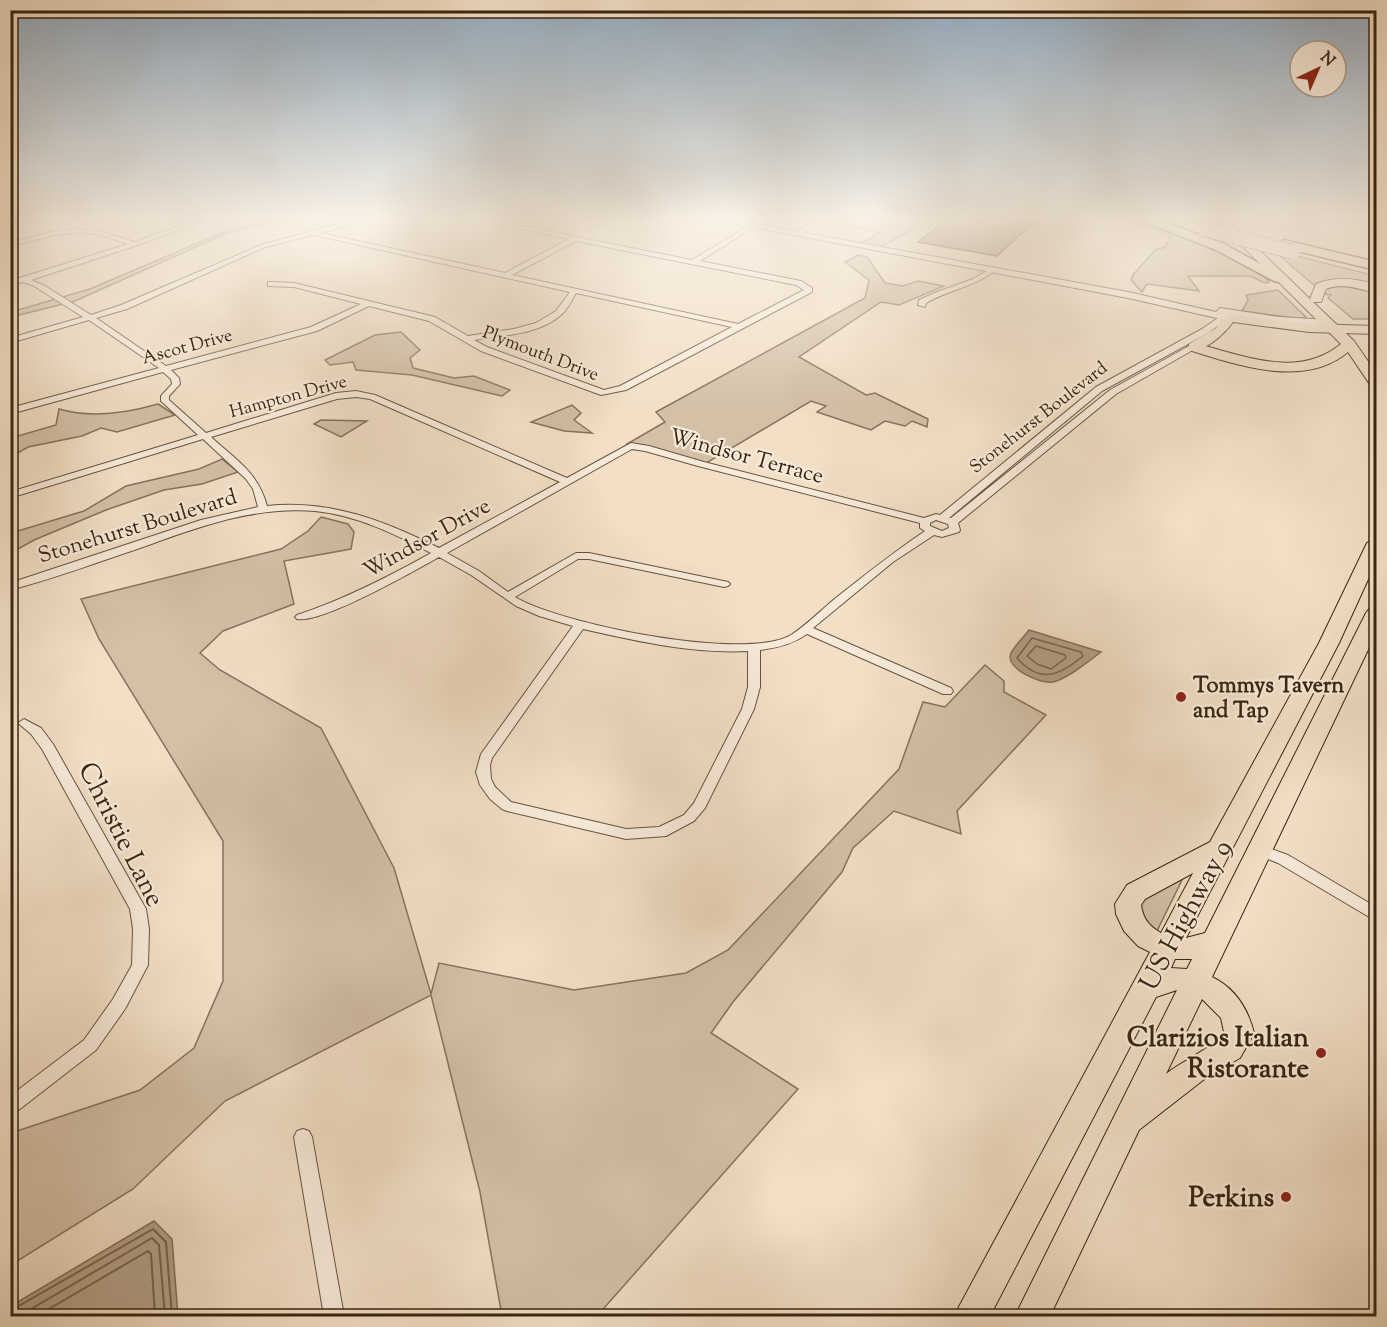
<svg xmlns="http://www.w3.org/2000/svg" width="1387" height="1327" font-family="'Sorts Mill Goudy',serif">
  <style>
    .green { fill: #d3c0a7; stroke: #86735c; stroke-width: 1.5 }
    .water { fill: #b3a088; stroke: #826f58; stroke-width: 1.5 }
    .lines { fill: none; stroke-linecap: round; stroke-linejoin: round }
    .shore-far1 { stroke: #76634c; stroke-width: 1.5 }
    .shore { stroke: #76634c; stroke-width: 2 }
    .building { fill: #99866f; stroke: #392610; stroke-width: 1.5 }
    .minor-casing { stroke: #67543e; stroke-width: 2 }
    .tertiary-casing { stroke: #67543e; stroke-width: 2 }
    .primary-casing { stroke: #392610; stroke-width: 2 }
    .trunk-casing { stroke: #392610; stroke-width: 2 }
    .motorway-casing { stroke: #392610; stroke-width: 3 }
    .minor { fill: #f7eada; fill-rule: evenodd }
    .tertiary { fill: #f7eada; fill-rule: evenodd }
    .primary { fill: #f2dfc6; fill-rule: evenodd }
    .trunk { fill: #f2dfc6; fill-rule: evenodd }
    .motorway { fill: #f2dfc6; fill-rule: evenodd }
    .motorway-bridge-casing { stroke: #392610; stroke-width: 15; stroke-linecap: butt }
    .motorway-bridge { stroke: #f2dfc6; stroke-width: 14 }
    .poi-dot { fill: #8f2418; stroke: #f7eada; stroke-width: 2 }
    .labels { text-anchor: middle; stroke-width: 4.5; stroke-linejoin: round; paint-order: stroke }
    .far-street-label { font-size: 18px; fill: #392610; stroke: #f7eada }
    .street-label { font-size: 22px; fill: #392610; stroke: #f7eada }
    .poi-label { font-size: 22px; font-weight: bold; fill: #392610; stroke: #f7eada; text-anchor: start }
    .near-street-label { font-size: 27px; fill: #392610; stroke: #f7eada }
    .near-poi-label { font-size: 27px; font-weight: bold; fill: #392610; stroke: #f7eada; text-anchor: end }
  </style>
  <rect width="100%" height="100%" fill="#f2dfc6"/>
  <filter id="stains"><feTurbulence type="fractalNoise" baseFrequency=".00333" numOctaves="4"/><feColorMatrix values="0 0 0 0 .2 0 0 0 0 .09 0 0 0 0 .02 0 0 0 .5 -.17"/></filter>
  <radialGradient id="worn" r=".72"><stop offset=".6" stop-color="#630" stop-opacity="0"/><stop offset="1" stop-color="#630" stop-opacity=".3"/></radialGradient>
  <g class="green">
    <path d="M269 220H286L227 233 75 301 11 317V312L90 289 226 231Z"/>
    <path d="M821 220H932L878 248 857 245 880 233Z"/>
    <path d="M1128 220C1161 220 1248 256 1269 282L1265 283 1250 276H1188L1199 291 1147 284 1142 292 1131 280 1133 275 1155 250 1165 247 1171 236Z"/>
    <path d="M1273 250 1376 276V286L1344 279 1315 286Z"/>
    <path d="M858 255 867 257 885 283 903 286 918 281 944 286 899 305 881 302 799 357 866 395 875 393 928 419 927 427 912 421 905 426 885 421 871 430 817 412 826 406 811 401 703 465 627 444 665 422 656 412 865 298 869 280 845 262Z"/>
    <path d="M1331 285 1376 291V319H1353L1328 298 1331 295 1325 294V288Z"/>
    <path d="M1278 290 1306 317 1302 319 1242 311 1248 300 1246 295Z"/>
    <path d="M401 332 420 350 410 358 413 368 454 378 474 376 510 390 502 396 412 375 356 370 353 362 330 365 325 360 375 335Z"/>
    <path d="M158 404 175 415 117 432 101 428 82 436 28 447 11 457V438L56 425 59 409C90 418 127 413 158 404Z"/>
    <path d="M572 405 581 413 574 420 592 433 564 431 531 422Z"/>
    <path d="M321 420 367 421 341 437 314 424Z"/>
    <path d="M222 459 238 472 202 484 164 490 106 510 34 540 11 553V533L84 511 126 486 199 469Z"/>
    <path d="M321 517 348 524 354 532 351 549 284 561 294 604 223 631 200 653 220 670 321 728 394 868 431 994 439 963 574 990 686 973 728 950 899 769 923 702 945 707 985 665 1004 681V692L1046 715 957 811 961 834 894 811 853 848 842 872 733 1002 711 1033 798 1089 597 1316H502L480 1192 431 995 225 1101 133 1189 11 1265V1133L140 1090 194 1048 223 981V841L99 639 81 599 281 549 308 531Z"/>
    <path d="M1184 876 1156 933 1144 928 1139 899Z"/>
  </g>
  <g class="water">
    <path d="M1029 630 1101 652C1090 660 1065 681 1052 682 1040 684 1004 668 1011 653 1015 645 1024 637 1029 630Z"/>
    <path d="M154 1221 172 1239 178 1316H11V1306Z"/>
  </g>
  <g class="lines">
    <g class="shore-far1">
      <path d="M1032 638 1081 652 1083 656C1059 676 1040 684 1017 658Z"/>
      <path d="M1036 646 1065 655 1066 658 1051 669 1037 664 1027 656Z"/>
    </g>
    <g class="shore">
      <path d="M10 1311 153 1229 166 1242 172 1316"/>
      <path d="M19 1316 152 1238 159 1245 165 1316"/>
      <path d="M37 1316 148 1251 151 1254 155 1316"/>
    </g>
  </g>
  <path class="building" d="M946 220H966L1002 226 1008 220H1036L997 256 918 242Z"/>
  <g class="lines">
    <defs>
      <g id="minor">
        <path d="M195 220H205L138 245 31 280 45 286 91 315 121 305 261 245 352 220H364L321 233 505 273 569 239 478 220H492L692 260 750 225H754V227L700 261 801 281 812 288V292L626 390 601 395 481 351 429 321 369 306 317 331 171 370 179 378 180 384 169 396V400L206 433 336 393 356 391 375 395 567 478 631 443 649 446 704 462 924 518 936 514 940 515 1096 387 1202 329 1228 311 1235 313 1208 333 1102 391 949 518H951L1110 390 1191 345 1198 347 1116 394 958 523 960 530 959 532 942 537 934 535 893 562 813 628 951 688 953 691 951 694H943L807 634C793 644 777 648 760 650V687L754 709 705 808 694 821 666 836 626 839 507 811 502 809 490 799 480 785 476 772 481 754 573 626 539 616 516 606 471 575 439 557C414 571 322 624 297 619L295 617 297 615C345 599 388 577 431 553 395 534 356 515 315 511 256 506 201 526 146 546 101 561 56 578 10 590V583L201 520 258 507 253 489 246 479 203 439 10 498V492L198 435 161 401V396L172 384 171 379 163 372 10 414V408L159 368 89 320 10 343V338L83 317 34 286 23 282 10 286V281L128 244C117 241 107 236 96 234 66 229 39 239 10 247V243L52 232 73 229 99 231 135 242ZM313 235H314L570 292 556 311 536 323 514 329 468 336 435 317 294 283 271 282H268V286L294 287 361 304 311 327 166 366 96 318 127 309 265 247ZM576 241 796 285 804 290 738 324 512 275ZM576 293 732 327 620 386 604 390 487 347 474 340C503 335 541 335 563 313 569 307 572 300 576 293ZM356 397 370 399 560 482 439 548C385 521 329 499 267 506 258 472 235 459 211 437L337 399ZM632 449 645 451 698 466 920 523V528L925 531C894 552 866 574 837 597 822 609 807 625 791 635 745 662 560 624 515 597L578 559H589L724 587 728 586 730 584 728 582 589 553H576L508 592 479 571 447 553ZM936 520 948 524 949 528 942 531 930 526V523ZM583 629C636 641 693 654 748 651V687L742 709 694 803 684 815 659 827 626 829 511 802 495 787 491 779 490 765 492 758Z"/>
        <path d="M815 220H823L799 235H795V233Z"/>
        <path d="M992 268 996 270 994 271C974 287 948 290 926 303L925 307 918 305 919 300 937 292 973 279Z"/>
        <path d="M24 719 41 728 53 744 146 909 149 929 148 965 125 1009 96 1050 16 1112 10 1115V1096L84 1040 113 999 132 965 133 929 130 909 42 749 31 734 18 723Z"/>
        <path d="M1260 845 1288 855 1376 907V920L1371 918 1278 863 1255 854 1253 850 1255 846Z"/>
        <path d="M303 1129 309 1131 312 1137 344 1316H324L294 1137 297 1131Z"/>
      </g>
      <path id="tertiary" d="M715 220H734L1128 292 1216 312 1220 308 1279 317 1328 320 1333 323 1328 326 1279 323 1233 316 1235 318 1230 321 1128 298Z"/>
      <path id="primary" d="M1230 314 1309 324 1376 326V334L1309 332 1233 322C1225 333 1205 353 1189 350V344L1216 328 1226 315Z"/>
      <g id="trunk">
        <path d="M1216 220H1228L1310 299 1316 284C1337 276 1356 278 1376 285V293C1359 289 1343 282 1326 289L1321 302H1313L1354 341 1376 373V387L1371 386 1348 352C1304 389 1237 365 1189 350L1187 347 1194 343C1243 355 1297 380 1341 344Z"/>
        <path d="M1376 537V562L1339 643 1186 938 1205 933 1366 613 1369 609 1376 607V633L1212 977C1235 988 1248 1009 1254 1033L1240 1058 1207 1077 1139 1130 1050 1316H1015L1177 990 1156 997 990 1316H954L1150 952 1138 946 1124 931 1116 914 1115 904 1127 885 1210 842 1319 643 1367 543ZM1193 873 1161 933C1149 926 1143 919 1141 905L1145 899ZM1175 959H1192L1187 969 1171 968ZM1202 999 1221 1018 1224 1032C1216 1046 1181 1062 1166 1074Z"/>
      </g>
      <g id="motorway">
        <path d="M1141 220H1159L1224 244 1286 278 1279 282 1274 281 1216 250Z"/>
        <path d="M1284 240 1376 262V270L1280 247 1278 244Z"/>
      </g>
    </defs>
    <use href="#minor" class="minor-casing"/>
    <use href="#tertiary" class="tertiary-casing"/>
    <use href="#primary" class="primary-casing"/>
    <use href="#trunk" class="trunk-casing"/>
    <use href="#motorway" class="motorway-casing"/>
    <use href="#minor" class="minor"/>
    <use href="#tertiary" class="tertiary"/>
    <use href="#primary" class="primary"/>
    <use href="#trunk" class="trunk"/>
    <use href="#motorway" class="motorway"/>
    <defs>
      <path id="motorway-bridge" d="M1204 229 1293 252"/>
    </defs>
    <use href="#motorway-bridge" class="motorway-bridge-casing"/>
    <use href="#motorway-bridge" class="motorway-bridge"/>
  </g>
  <linearGradient id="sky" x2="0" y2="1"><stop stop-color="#93acc2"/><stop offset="0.54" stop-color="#f9f1e5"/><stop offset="1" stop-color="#f9f1e5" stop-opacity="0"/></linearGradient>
  <rect width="1387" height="406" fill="url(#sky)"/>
  <g class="poi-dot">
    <circle cx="1181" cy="697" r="6"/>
    <circle cx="1321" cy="1053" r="6"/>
    <circle cx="1286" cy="1197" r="6"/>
  </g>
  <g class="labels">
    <g class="far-street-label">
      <text transform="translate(187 346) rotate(-15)" y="6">Ascot Drive</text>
      <text transform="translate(541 353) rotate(21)" y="6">Plymouth Drive</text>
      <text transform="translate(288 396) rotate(-15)" y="6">Hampton Drive</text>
      <text transform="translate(1038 417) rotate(-38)" y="6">Stonehurst Boulevard</text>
    </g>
    <g class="street-label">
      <text transform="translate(747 455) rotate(15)" y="8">Windsor Terrace</text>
      <text transform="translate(137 525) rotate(-17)" y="8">Stonehurst Boulevard</text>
      <text transform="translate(426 537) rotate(-29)" y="8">Windsor Drive</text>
    </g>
    <g class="poi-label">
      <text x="1193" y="692">Tommys Tavern<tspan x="1193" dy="25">and Tap</tspan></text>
    </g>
    <g class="near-street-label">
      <text transform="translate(122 834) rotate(63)" y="9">Christie Lane</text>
      <text transform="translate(1185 915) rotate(-62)" y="9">US Highway 9</text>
    </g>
    <g class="near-poi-label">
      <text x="1309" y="1046">Clarizios Italian<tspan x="1309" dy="31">Ristorante</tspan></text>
      <text x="1274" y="1206">Perkins</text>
    </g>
  </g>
  <rect width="1387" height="1327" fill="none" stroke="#f2dfc6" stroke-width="36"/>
  <rect x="12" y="12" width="1363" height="1303" fill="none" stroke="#392610" stroke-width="3"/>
  <rect x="18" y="18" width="1351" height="1291" fill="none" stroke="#392610" stroke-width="1.5"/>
  <g transform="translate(1318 69) rotate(44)"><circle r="28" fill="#f7eada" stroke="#ab9c89" stroke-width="1.5"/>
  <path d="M0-4.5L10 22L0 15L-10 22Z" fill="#8f2418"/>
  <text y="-9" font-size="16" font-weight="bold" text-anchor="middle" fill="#392610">N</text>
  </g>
  <rect width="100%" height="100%" filter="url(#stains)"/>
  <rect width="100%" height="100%" fill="url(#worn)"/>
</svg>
